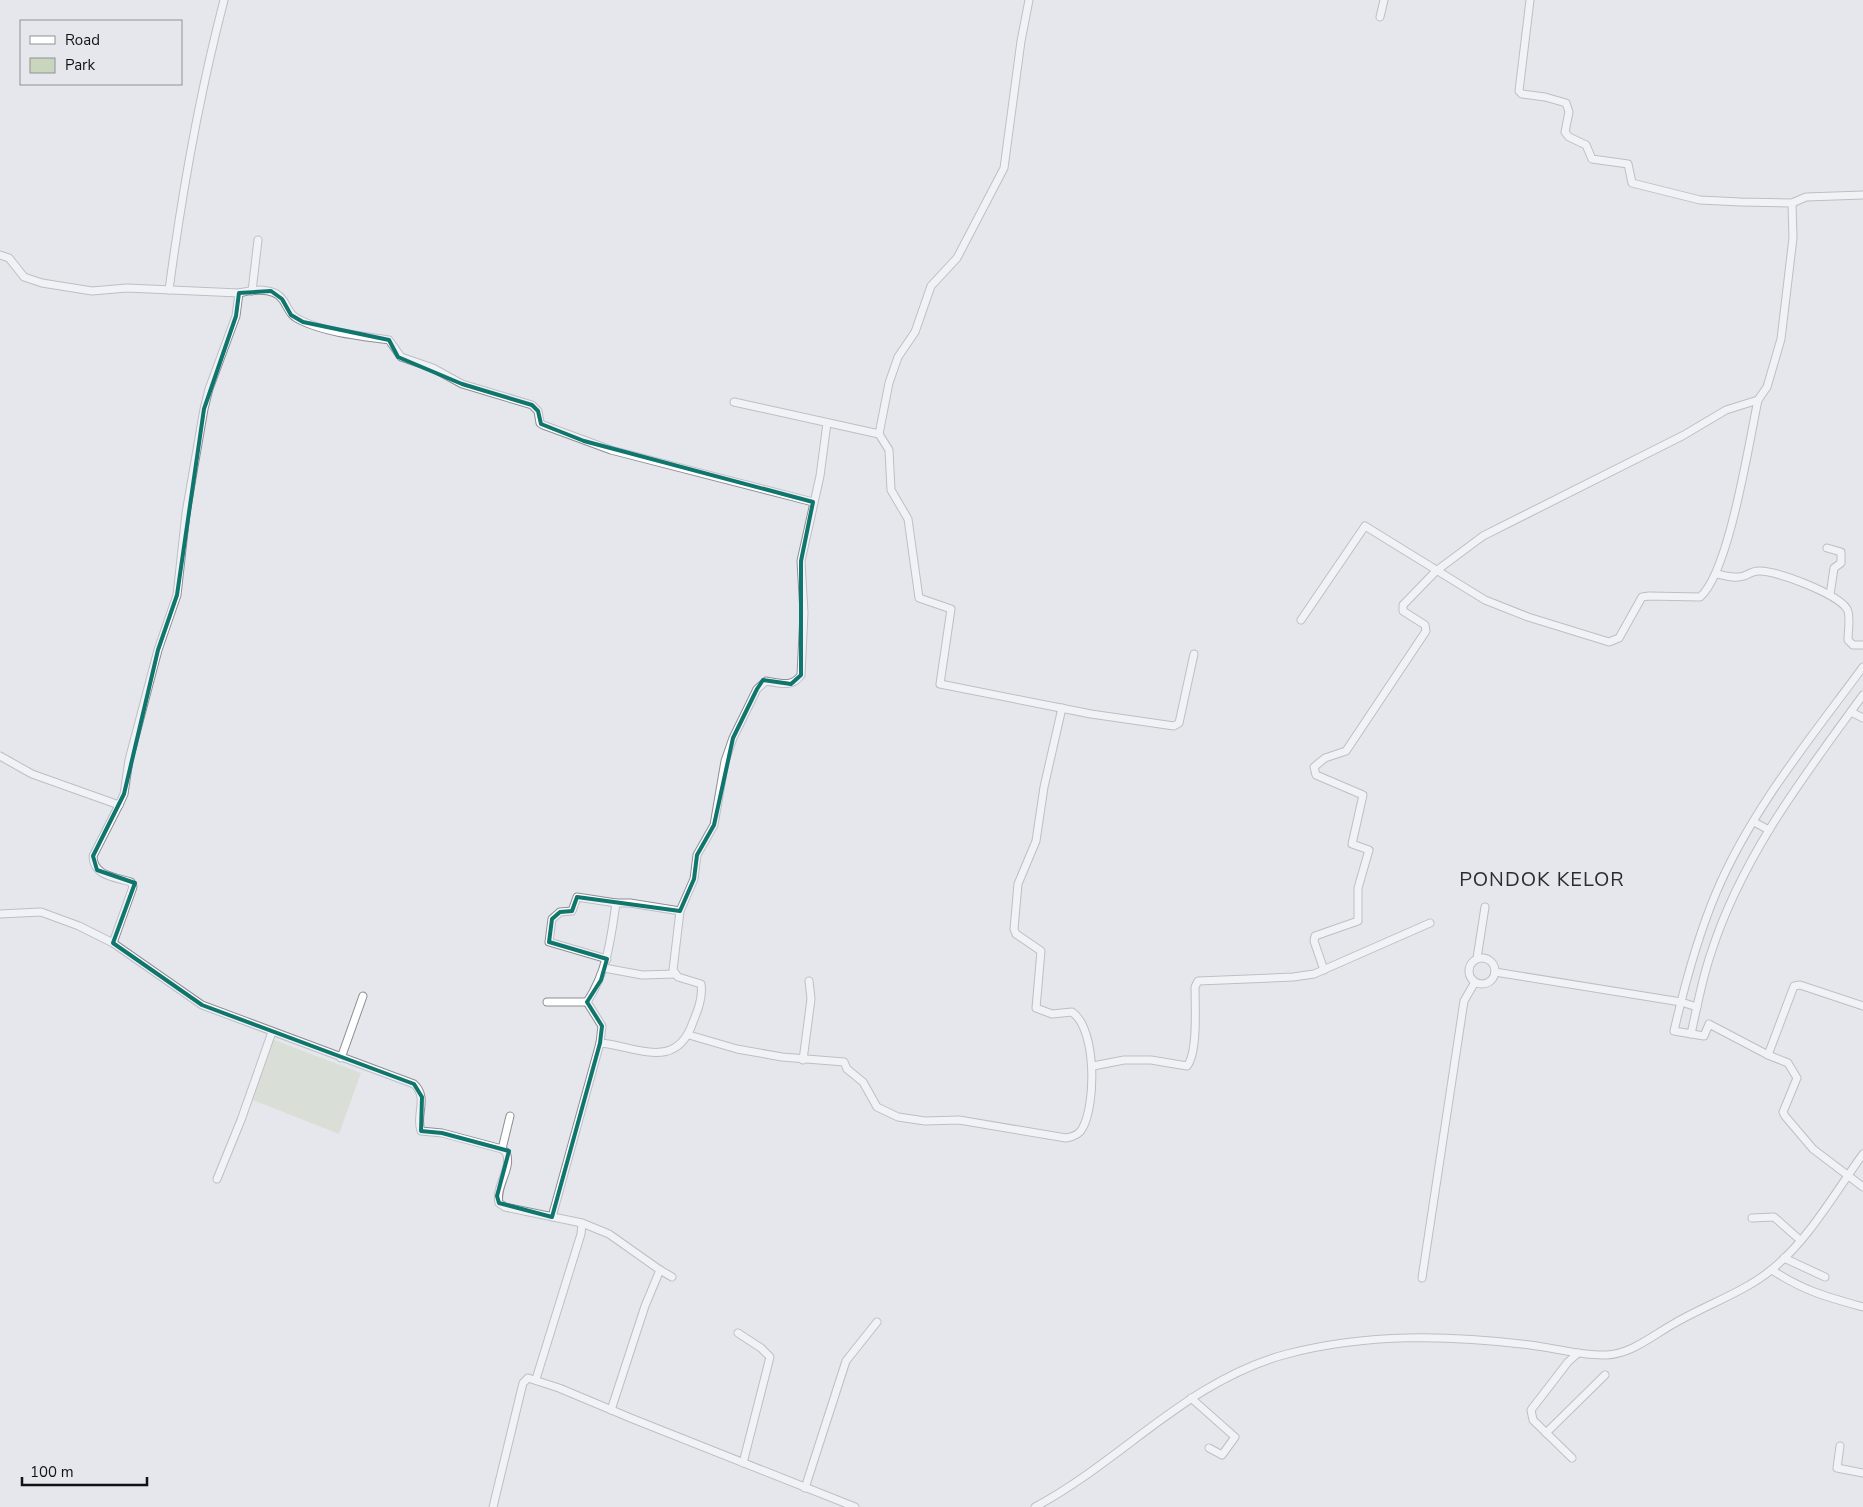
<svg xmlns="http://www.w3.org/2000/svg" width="1863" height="1507" font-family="'Nunito Sans',sans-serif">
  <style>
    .green { fill: #c9d5bc }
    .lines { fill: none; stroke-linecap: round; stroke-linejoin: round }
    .minor-casing { stroke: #8d8e94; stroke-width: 9 }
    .minor { stroke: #fff; stroke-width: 7 }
    .marked { fill: none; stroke: #0f766e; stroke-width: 4; stroke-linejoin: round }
    .labels { text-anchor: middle; stroke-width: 4.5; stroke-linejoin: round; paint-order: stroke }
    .quarter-label { font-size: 20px; letter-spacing: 1px; fill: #2a2c31; stroke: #e5e7ed }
  </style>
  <rect width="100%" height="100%" fill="#e5e7ed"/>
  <path class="green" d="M272 1039 361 1073 339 1134 250 1099Z"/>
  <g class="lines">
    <defs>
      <g id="minor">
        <path d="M1530 0 1519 91 1522 94 1545 97 1566 103 1569 112 1565 132 1569 137 1586 145 1592 159 1628 164 1632 183 1700 200 1741 202 1792 203 1806 197 1863 195"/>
        <path d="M1380 17 1384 0"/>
        <path d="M0 255 9 258 24 277 42 283 92 291 127 288 239 293 236 316 209 389 204 409 186 513 177 595 158 650 129 760 124 794 119 805 32 774 0 756"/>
        <path d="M169 290C182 192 199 96 224 0"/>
        <path d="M252 291 258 240"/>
        <path d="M239 293C252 290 274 286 283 300 290 311 289 315 302 321 328 333 361 336 389 340L401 357 433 368 462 384 532 405 538 411 540 423 543 425 611 450 813 502"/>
        <path d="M734 402 879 434 889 383 898 357 915 332 931 286 957 258 1004 168 1021 41 1029 0"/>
        <path d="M879 434 889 450 891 490 908 519 919 598 951 609 940 684 1091 714 1174 726 1179 723 1194 654"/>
        <path d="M1827 548 1841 552V563L1834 568 1830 595"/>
        <path d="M1717 574C1726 576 1735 579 1744 576 1749 574 1753 571 1758 571 1776 570 1838 594 1847 609 1851 616 1848 631 1848 640L1853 645H1863"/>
        <path d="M1301 620 1365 526 1485 600 1528 617 1609 642 1619 638 1642 597 1649 596 1700 597C1729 573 1749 442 1758 400"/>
        <path d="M1863 667C1810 739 1751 810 1716 893 1697 938 1685 983 1674 1031L1704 1036 1709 1024 1768 1055 1788 1063 1797 1078 1783 1112 1785 1116 1813 1149 1863 1187"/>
        <path d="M1851 712 1863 718"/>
        <path d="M1754 822 1769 830"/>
        <path d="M0 914 41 912 79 926 113 943 202 1005 414 1084C429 1098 415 1115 421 1131L442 1133 502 1149 506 1152C513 1168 495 1186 499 1203L505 1207 582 1223 581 1234 536 1379"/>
        <path d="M113 943 133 887 131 882C115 877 93 876 93 856L119 805"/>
        <path d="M1477 958 1485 907"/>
        <circle cx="1482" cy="971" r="13"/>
        <path d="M607 959 549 942 552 919 560 912 572 911 577 897 616 903"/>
        <path d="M604 968 642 975 675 974"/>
        <path d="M1324 970 1314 941 1315 936 1358 921V888L1369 850 1352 844 1363 795 1316 775 1314 767 1325 758 1346 751 1426 631 1425 625 1403 611V605L1436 571 1483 536 1684 435 1726 410 1758 400 1767 387 1781 339 1793 238 1792 203"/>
        <path d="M1495 972 1681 1002 1697 1007"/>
        <path d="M547 1002H587"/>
        <path d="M1691 1034C1697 1007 1702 979 1711 953 1742 856 1804 776 1863 695"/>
        <path d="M689 1035 737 1049 782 1057 844 1062 847 1069 863 1082 877 1107 898 1117 925 1121 959 1120 1066 1138C1072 1137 1079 1135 1082 1129 1096 1106 1097 1029 1072 1012L1052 1014 1036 1008 1041 951 1016 934 1014 929 1018 884 1036 841 1044 787 1062 708"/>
        <path d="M600 1043 602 1026 587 1002C607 972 611 938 616 903H630L680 911"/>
        <path d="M1768 1055 1794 986 1800 985 1863 1006"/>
        <path d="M341 1058 363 996"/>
        <path d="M803 1060 811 999 809 981"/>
        <path d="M1093 1066 1124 1060H1151L1187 1066C1198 1053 1195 1005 1195 987L1198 981 1293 977 1314 974 1430 923"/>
        <path d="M502 1149 510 1116"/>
        <path d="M217 1179 241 1120 272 1032"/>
        <path d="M552 1217 600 1043C637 1046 676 1072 693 1022 698 1010 703 997 701 984L678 977 673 970 680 911 694 879 697 855 714 825 725 761 733 738 757 689 766 681C780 683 792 688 801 675L804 613 801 561 820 476 827 423"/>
        <path d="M1752 1218 1774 1217 1800 1240"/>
        <path d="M582 1223 609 1234 660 1270 645 1306 611 1410"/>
        <path d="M1784 1258 1825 1277"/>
        <path d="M660 1270 672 1277"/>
        <path d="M1772 1270C1804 1291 1827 1297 1863 1307"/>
        <path d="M1422 1278 1464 1001 1475 982"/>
        <path d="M738 1333 761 1348 770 1357 743 1463"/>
        <path d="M1191 1398 1235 1437 1222 1455 1209 1448"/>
        <path d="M1546 1433 1605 1375"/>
        <path d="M1840 1446 1837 1468 1863 1473"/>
        <path d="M1572 1458 1533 1420 1531 1410 1568 1362 1578 1353"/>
        <path d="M805 1488 846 1361 877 1322"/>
        <path d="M493 1507 523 1383 528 1378 559 1388 633 1419 855 1507"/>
        <path d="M1035 1507C1123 1460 1188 1380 1287 1354 1367 1333 1449 1335 1530 1345 1555 1348 1581 1356 1606 1355 1632 1354 1653 1335 1675 1323 1704 1306 1746 1291 1771 1270 1808 1241 1836 1191 1863 1154"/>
      </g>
    </defs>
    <use href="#minor" class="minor-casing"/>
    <use href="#minor" class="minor"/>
  </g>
  <path d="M0 0H1863V1507H0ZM271 291 282 299 291 315 303 322 389 340 398 357 462 384 532 405 538 411 541 424 584 441 813 502 801 561V675L791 684 763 680 757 689 733 738 714 825 697 855 694 879 680 911 577 897 572 911 560 912 552 919 549 942 607 959 601 980 587 1002 602 1026 600 1043 552 1217 499 1203 497 1196 509 1151 442 1133 421 1131 422 1097 414 1084 202 1005 113 943 135 883 97 870 93 856 124 794 158 650 177 595 204 409 236 316 239 293Z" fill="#e5e7ed" fill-opacity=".55" fill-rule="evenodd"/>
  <path class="marked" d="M271 291 282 299 291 315 303 322 389 340 398 357 462 384 532 405 538 411 541 424 584 441 813 502 801 561V675L791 684 763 680 757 689 733 738 714 825 697 855 694 879 680 911 577 897 572 911 560 912 552 919 549 942 607 959 601 980 587 1002 602 1026 600 1043 552 1217 499 1203 497 1196 509 1151 442 1133 421 1131 422 1097 414 1084 202 1005 113 943 135 883 97 870 93 856 124 794 158 650 177 595 204 409 236 316 239 293Z"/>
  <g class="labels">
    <g class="quarter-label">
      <text x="1542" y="886">PONDOK KELOR</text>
    </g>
  </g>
  <rect x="20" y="20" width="162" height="65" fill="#e5e7ed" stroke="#909296"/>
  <rect x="30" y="36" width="25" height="8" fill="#ffffff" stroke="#909296"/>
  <text x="65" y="45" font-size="15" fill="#111214">Road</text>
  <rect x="30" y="58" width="25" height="15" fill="#c9d5bc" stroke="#909296"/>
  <text x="65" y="70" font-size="15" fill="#111214">Park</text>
  <path d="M22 1477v8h125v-8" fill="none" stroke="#111214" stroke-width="2.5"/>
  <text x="30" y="1477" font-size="15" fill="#111214" stroke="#e5e7ed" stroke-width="4" paint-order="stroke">100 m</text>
</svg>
